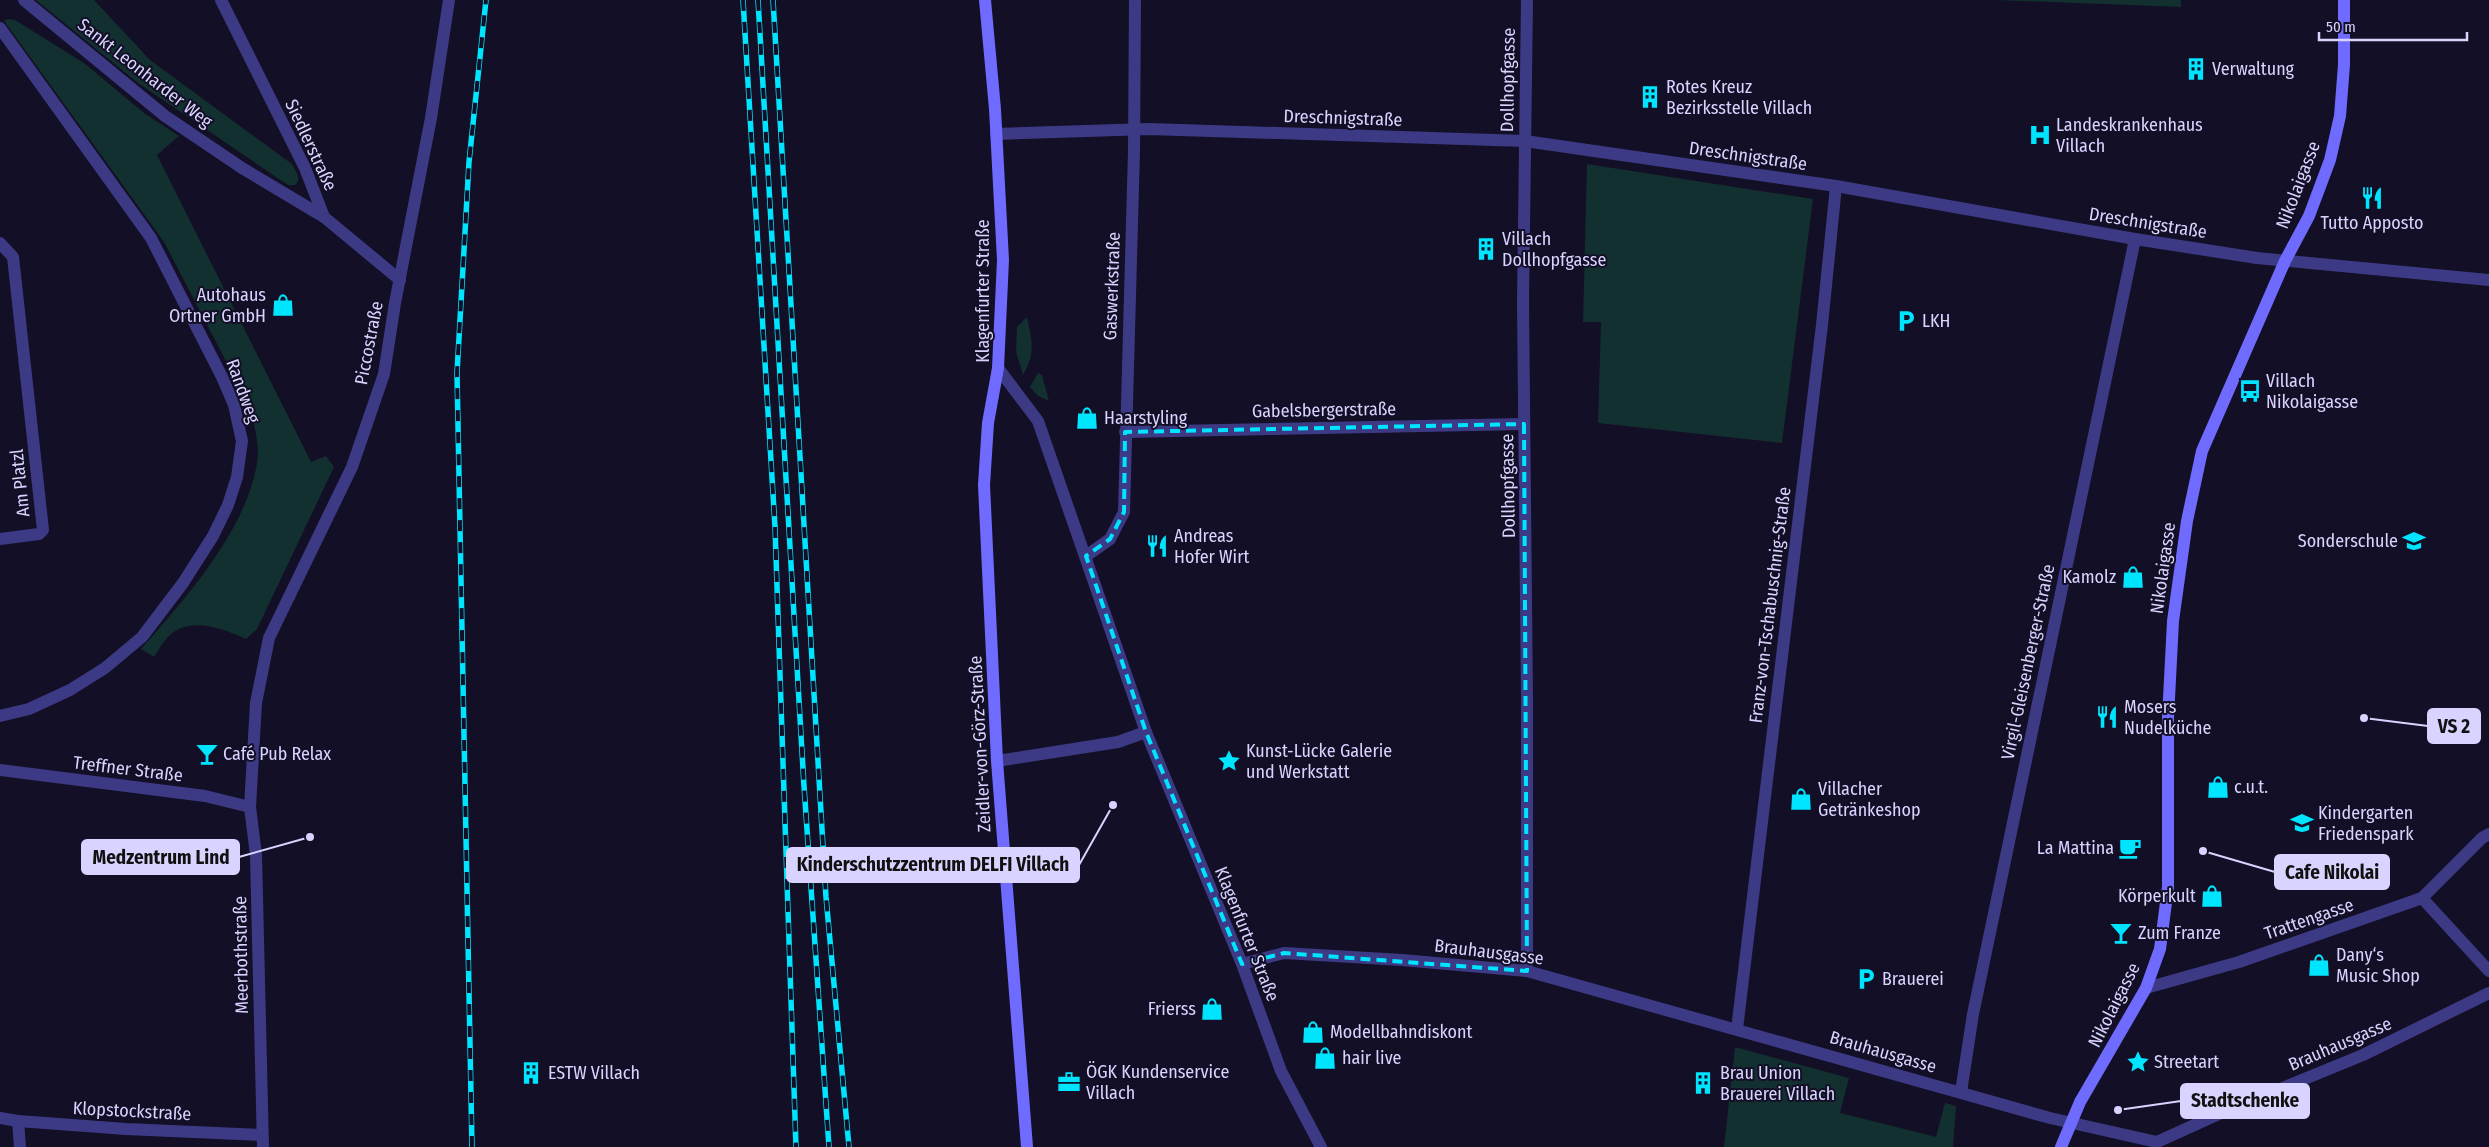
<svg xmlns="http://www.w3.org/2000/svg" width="2489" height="1147" font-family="'Fira Sans Condensed',sans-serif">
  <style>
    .green { fill: #12302f }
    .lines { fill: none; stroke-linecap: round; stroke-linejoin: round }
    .street { stroke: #3d3a85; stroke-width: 12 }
    .secondary { stroke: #6f6bff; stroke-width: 12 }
    .rail-casing { stroke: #00e5ff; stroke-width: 5.5 }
    .rail { stroke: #130f26; stroke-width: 4; stroke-dasharray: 11; stroke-linecap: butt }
    .marked { fill: none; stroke: #00e5ff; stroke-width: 4; stroke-dasharray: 10 6; stroke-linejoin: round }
    .labels { text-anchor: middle; stroke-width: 4; stroke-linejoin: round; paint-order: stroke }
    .poi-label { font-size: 18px; fill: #d9d4ff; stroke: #130f26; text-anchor: start }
    .street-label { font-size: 18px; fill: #d9d4ff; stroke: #130f26 }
    .leader { fill: none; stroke: #d9d4ff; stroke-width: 2 }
    .callout-dot { fill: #d9d4ff; stroke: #130f26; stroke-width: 2 }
    .callout { fill: #d9d4ff; stroke: #d9d4ff; stroke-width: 2 }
    .callout-label { font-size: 19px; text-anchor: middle; font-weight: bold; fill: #111 }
  </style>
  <rect width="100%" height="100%" fill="#130f26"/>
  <g class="green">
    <path d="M36 0H94L150 60 292 164C296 172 302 179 295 185H288L138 83Z"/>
    <path d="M1997 0H2181V7Z"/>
    <path d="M8 19 15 20 84 63 144 113 179 136 157 155 311 462 326 456 334 467 257 629 246 639C223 629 192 616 170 635 163 641 158 651 154 657L141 649C185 599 246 531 257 463 260 445 254 425 250 407L164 242 4 21Z"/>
    <path d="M1587 164 1813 199 1782 443 1598 423 1601 322H1583Z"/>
    <path d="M1027 317C1032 342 1036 352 1023 375L1016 352 1017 327Z"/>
    <path d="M1038 373 1042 375 1049 401 1038 396 1030 387Z"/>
    <path d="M1735 1047 1849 1078 1840 1113 1936 1137 1945 1103 1956 1106 1953 1147H1724Z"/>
  </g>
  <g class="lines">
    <g class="street">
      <path d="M24 0 165 116 242 168 324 217"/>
      <path d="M221 0 305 168 324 217 400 280"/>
      <path d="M0 28 151 238 222 377 234 405 242 441 237 477 228 505 213 536 183 583 142 637 105 668 70 690 29 709 0 716"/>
      <path d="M996 134 1149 129 1525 141 1836 186 2135 239 2257 258 2489 280"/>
      <path d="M0 243 13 257 43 530 39 534 0 539"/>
      <path d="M998 368 1038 421 1146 732 1242 964 1281 1071 1321 1147"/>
      <path d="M1125 432 1524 424"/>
      <path d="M1086 556 1110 539 1124 512 1134 151 1135 0"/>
      <path d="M997 761 1118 742 1146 732"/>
      <path d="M0 770 205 796 250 807"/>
      <path d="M2422 898 2489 971"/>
      <path d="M1242 964 1284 953 1402 960 1527 971 2050 1118 2157 1142 2221 1113 2363 1055 2489 993"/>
      <path d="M1527 971V699L1523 302 1527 0"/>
      <path d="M2146 988 2239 962 2422 898 2482 838 2489 834"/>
      <path d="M1737 1029 1822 325 1836 186"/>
      <path d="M1961 1092 1973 1014 2135 239"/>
      <path d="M0 1118 18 1121 126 1129 262 1135"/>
      <path d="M18 1121 20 1147"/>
      <path d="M263 1147 256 855 250 807 256 703 269 638 352 467 384 374 395 303 431 118 449 0"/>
    </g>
    <g class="secondary">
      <path d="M985 0 995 109 1003 260 998 368 988 423 984 485 997 761 1027 1147"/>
      <path d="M2061 1147 2080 1102 2146 988 2160 949 2168 887V718L2173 621 2187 521 2202 451 2285 261 2309 216 2330 160 2340 116 2344 65V0"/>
    </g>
    <defs>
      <g id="rail">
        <path d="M743 0 775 527 796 1147"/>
        <path d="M758 0 804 786 829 1147"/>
        <path d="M773 0 826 897 849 1147"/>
        <path d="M472 1147 457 373 469 162 486 0"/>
      </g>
    </defs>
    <use href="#rail" class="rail-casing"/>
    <use href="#rail" class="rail"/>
  </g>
  <path class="marked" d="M1524 424 1527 971 1284 953 1242 964 1146 732 1086 556 1110 539 1124 512 1125 432Z"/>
  <defs>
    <symbol id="building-bare" viewBox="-9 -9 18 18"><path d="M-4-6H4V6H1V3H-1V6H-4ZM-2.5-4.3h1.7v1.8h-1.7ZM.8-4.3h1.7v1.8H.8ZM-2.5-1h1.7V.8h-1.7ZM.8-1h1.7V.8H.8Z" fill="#00e5ff" stroke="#130f26" stroke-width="2.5" paint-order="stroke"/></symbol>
    <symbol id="hospital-bare" viewBox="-9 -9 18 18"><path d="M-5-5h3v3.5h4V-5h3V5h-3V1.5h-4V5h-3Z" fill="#00e5ff" stroke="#130f26" stroke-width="2.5" paint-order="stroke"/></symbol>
    <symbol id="restaurant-bare" viewBox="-9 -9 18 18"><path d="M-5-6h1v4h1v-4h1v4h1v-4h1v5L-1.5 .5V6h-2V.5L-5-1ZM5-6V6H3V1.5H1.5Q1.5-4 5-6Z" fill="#00e5ff" stroke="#130f26" stroke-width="2.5" paint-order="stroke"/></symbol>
    <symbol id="shop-bare" viewBox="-9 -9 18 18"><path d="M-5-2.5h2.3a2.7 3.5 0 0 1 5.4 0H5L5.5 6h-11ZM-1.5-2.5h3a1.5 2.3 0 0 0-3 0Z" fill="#00e5ff" stroke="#130f26" stroke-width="2.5" paint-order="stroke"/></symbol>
    <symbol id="parking-bare" viewBox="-9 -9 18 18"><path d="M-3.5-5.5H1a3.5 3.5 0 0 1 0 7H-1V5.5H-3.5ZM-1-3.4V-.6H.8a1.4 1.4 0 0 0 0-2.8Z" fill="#00e5ff" stroke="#130f26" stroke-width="2.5" paint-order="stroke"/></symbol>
    <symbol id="bus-bare" viewBox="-9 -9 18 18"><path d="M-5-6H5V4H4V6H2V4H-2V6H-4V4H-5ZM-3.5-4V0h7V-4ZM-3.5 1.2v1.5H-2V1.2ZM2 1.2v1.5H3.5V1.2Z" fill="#00e5ff" stroke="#130f26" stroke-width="2.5" paint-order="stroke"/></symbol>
    <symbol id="school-bare" viewBox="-9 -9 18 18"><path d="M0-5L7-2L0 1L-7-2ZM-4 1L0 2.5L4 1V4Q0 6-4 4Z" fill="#00e5ff" stroke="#130f26" stroke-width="2.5" paint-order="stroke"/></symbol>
    <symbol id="bar-bare" viewBox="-9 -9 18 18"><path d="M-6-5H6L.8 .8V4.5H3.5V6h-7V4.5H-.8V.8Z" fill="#00e5ff" stroke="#130f26" stroke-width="2.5" paint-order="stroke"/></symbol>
    <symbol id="sight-bare" viewBox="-9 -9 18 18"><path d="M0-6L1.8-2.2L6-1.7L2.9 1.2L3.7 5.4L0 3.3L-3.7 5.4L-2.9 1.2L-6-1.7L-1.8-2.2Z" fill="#00e5ff" stroke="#130f26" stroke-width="2.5" paint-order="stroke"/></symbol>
    <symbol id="cafe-bare" viewBox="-9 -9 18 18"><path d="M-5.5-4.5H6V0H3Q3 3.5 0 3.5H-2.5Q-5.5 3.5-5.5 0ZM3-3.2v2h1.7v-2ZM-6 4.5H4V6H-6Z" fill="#00e5ff" stroke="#130f26" stroke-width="2.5" paint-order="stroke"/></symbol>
    <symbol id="office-bare" viewBox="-9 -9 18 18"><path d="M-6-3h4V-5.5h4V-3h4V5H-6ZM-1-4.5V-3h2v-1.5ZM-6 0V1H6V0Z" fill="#00e5ff" stroke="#130f26" stroke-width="2.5" paint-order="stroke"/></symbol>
  </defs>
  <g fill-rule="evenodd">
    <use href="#building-bare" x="2180" y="53" width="32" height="32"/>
    <use href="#building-bare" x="1634" y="81" width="32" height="32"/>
    <use href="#hospital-bare" x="2024" y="119" width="32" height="32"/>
    <use href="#restaurant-bare" x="2356" y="182" width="32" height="32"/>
    <use href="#building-bare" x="1470" y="233" width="32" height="32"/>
    <use href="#shop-bare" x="267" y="289" width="32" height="32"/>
    <use href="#parking-bare" x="1890" y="305" width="32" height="32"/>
    <use href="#bus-bare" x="2234" y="375" width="32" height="32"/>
    <use href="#shop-bare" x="1071" y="402" width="32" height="32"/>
    <use href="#school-bare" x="2398" y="525" width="32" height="32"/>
    <use href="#restaurant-bare" x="1141" y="530" width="32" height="32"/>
    <use href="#shop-bare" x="2117" y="561" width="32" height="32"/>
    <use href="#restaurant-bare" x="2091" y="701" width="32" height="32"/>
    <use href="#bar-bare" x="191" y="738" width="32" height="32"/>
    <use href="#sight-bare" x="1213" y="745" width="32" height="32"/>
    <use href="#shop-bare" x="2202" y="771" width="32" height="32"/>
    <use href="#shop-bare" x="1785" y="783" width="32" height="32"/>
    <use href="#school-bare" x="2286" y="807" width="32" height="32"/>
    <use href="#cafe-bare" x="2114" y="832" width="32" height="32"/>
    <use href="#shop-bare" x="2196" y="880" width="32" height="32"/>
    <use href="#bar-bare" x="2105" y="917" width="32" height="32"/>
    <use href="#shop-bare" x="2303" y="949" width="32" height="32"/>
    <use href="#parking-bare" x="1850" y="963" width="32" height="32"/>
    <use href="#shop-bare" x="1196" y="993" width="32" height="32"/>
    <use href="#shop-bare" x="1297" y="1016" width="32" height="32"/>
    <use href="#shop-bare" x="1309" y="1042" width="32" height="32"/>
    <use href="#sight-bare" x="2122" y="1046" width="32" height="32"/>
    <use href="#building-bare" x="515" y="1057" width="32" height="32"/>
    <use href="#office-bare" x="1053" y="1066" width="32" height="32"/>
    <use href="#building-bare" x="1687" y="1067" width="32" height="32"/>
  </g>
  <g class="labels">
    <g class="poi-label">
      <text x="2212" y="75">Verwaltung</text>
      <text x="1666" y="93">Rotes Kreuz<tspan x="1666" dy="21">Bezirksstelle Villach</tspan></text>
      <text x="2056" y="131">Landeskrankenhaus<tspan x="2056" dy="21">Villach</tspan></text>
      <text x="2372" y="229" text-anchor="middle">Tutto Apposto</text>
      <text x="1502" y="245">Villach<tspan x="1502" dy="21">Dollhopfgasse</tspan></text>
      <text x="266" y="301" text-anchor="end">Autohaus<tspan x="266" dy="21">Ortner GmbH</tspan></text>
      <text x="1922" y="327">LKH</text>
      <text x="2266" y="387">Villach<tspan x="2266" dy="21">Nikolaigasse</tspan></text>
      <text x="1104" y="424">Haarstyling</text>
      <text x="1174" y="542">Andreas<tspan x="1174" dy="21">Hofer Wirt</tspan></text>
      <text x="2398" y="547" text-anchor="end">Sonderschule</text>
      <text x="2116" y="583" text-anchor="end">Kamolz</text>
      <text x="2124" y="713">Mosers<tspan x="2124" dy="21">Nudelküche</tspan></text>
      <text x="1246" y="757">Kunst-Lücke Galerie<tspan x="1246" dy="21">und Werkstatt</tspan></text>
      <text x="223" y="760">Café Pub Relax</text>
      <text x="2234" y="793">c.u.t.</text>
      <text x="1818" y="795">Villacher<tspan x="1818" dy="21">Getränkeshop</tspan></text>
      <text x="2318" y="819">Kindergarten<tspan x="2318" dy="21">Friedenspark</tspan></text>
      <text x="2114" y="854" text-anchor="end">La Mattina</text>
      <text x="2196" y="902" text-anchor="end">Körperkult</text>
      <text x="2138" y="939">Zum Franze</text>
      <text x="2336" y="961">Dany‘s<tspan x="2336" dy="21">Music Shop</tspan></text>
      <text x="1882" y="985">Brauerei</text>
      <text x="1196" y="1015" text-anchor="end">Frierss</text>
      <text x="1330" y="1038">Modellbahndiskont</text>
      <text x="1342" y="1064">hair live</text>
      <text x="2154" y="1068">Streetart</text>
      <text x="1086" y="1078">ÖGK Kundenservice<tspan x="1086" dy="21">Villach</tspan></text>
      <text x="548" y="1079">ESTW Villach</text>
      <text x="1720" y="1079">Brau Union<tspan x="1720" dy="21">Brauerei Villach</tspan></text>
    </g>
    <g class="street-label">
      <text transform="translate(145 73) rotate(38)" y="6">Sankt Leonharder Weg</text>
      <text transform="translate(1508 80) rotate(-89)" y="6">Dollhopfgasse</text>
      <text transform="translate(1343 118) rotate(2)" y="6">Dreschnigstraße</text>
      <text transform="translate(311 145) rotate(65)" y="6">Siedlerstraße</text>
      <text transform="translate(1748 156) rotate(8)" y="6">Dreschnigstraße</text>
      <text transform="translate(2298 185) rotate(-69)" y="6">Nikolaigasse</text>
      <text transform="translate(2148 223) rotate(9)" y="6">Dreschnigstraße</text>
      <text transform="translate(1112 286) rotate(-88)" y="6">Gaswerkstraße</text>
      <text transform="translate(983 291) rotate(-90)" y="6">Klagenfurter Straße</text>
      <text transform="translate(369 343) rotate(-79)" y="6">Piccostraße</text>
      <text transform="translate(243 391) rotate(70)" y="6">Randweg</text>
      <text transform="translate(1324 410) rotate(-1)" y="6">Gabelsbergerstraße</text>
      <text transform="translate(20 483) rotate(-96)" y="6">Am Platzl</text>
      <text transform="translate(1508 486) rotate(-91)" y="6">Dollhopfgasse</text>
      <text transform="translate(2163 568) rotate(-82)" y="6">Nikolaigasse</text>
      <text transform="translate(1770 605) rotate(-83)" y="6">Franz-von-Tschabuschnig-Straße</text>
      <text transform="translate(2028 662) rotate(-78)" y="6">Virgil-Gleisenberger-Straße</text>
      <text transform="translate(980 744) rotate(-93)" y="6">Zeidler-von-Görz-Straße</text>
      <text transform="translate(128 769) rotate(7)" y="6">Treffner Straße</text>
      <text transform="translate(2309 919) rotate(-19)" y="6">Trattengasse</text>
      <text transform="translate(1247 934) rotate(68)" y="6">Klagenfurter Straße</text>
      <text transform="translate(1489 952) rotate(7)" y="6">Brauhausgasse</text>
      <text transform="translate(241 955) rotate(-91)" y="6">Meerbothstraße</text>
      <text transform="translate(2114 1005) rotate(-63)" y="6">Nikolaigasse</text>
      <text transform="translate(2340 1044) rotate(-23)" y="6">Brauhausgasse</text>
      <text transform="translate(1883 1052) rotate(16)" y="6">Brauhausgasse</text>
      <text transform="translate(132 1111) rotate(3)" y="6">Klopstockstraße</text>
    </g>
  </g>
  <path class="leader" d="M2364 718L2428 726M310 837L239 857M1113 805L1079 865M2203 851L2275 872M2118 1110L2181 1101"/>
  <g class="callout-dot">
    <circle cx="2364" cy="718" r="5"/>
    <circle cx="310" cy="837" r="5"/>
    <circle cx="1113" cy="805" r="5"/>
    <circle cx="2203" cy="851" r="5"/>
    <circle cx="2118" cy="1110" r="5"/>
  </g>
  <g class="callout">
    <rect x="2428" y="709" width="52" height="34" rx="5"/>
    <rect x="82" y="840" width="157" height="34" rx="5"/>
    <rect x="787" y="848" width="292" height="34" rx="5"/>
    <rect x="2275" y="855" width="114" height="34" rx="5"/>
    <rect x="2181" y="1084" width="128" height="34" rx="5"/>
  </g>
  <g class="callout-label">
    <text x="2454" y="733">VS 2</text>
    <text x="161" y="864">Medzentrum Lind</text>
    <text x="933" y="871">Kinderschutzzentrum DELFI Villach</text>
    <text x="2332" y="879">Cafe Nikolai</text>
    <text x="2245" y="1107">Stadtschenke</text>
  </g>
  <path d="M2319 32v8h148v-8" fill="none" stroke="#d9d4ff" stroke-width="2.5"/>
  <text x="2326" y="32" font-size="15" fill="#d9d4ff" stroke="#130f26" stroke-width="4" paint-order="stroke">50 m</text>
</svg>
